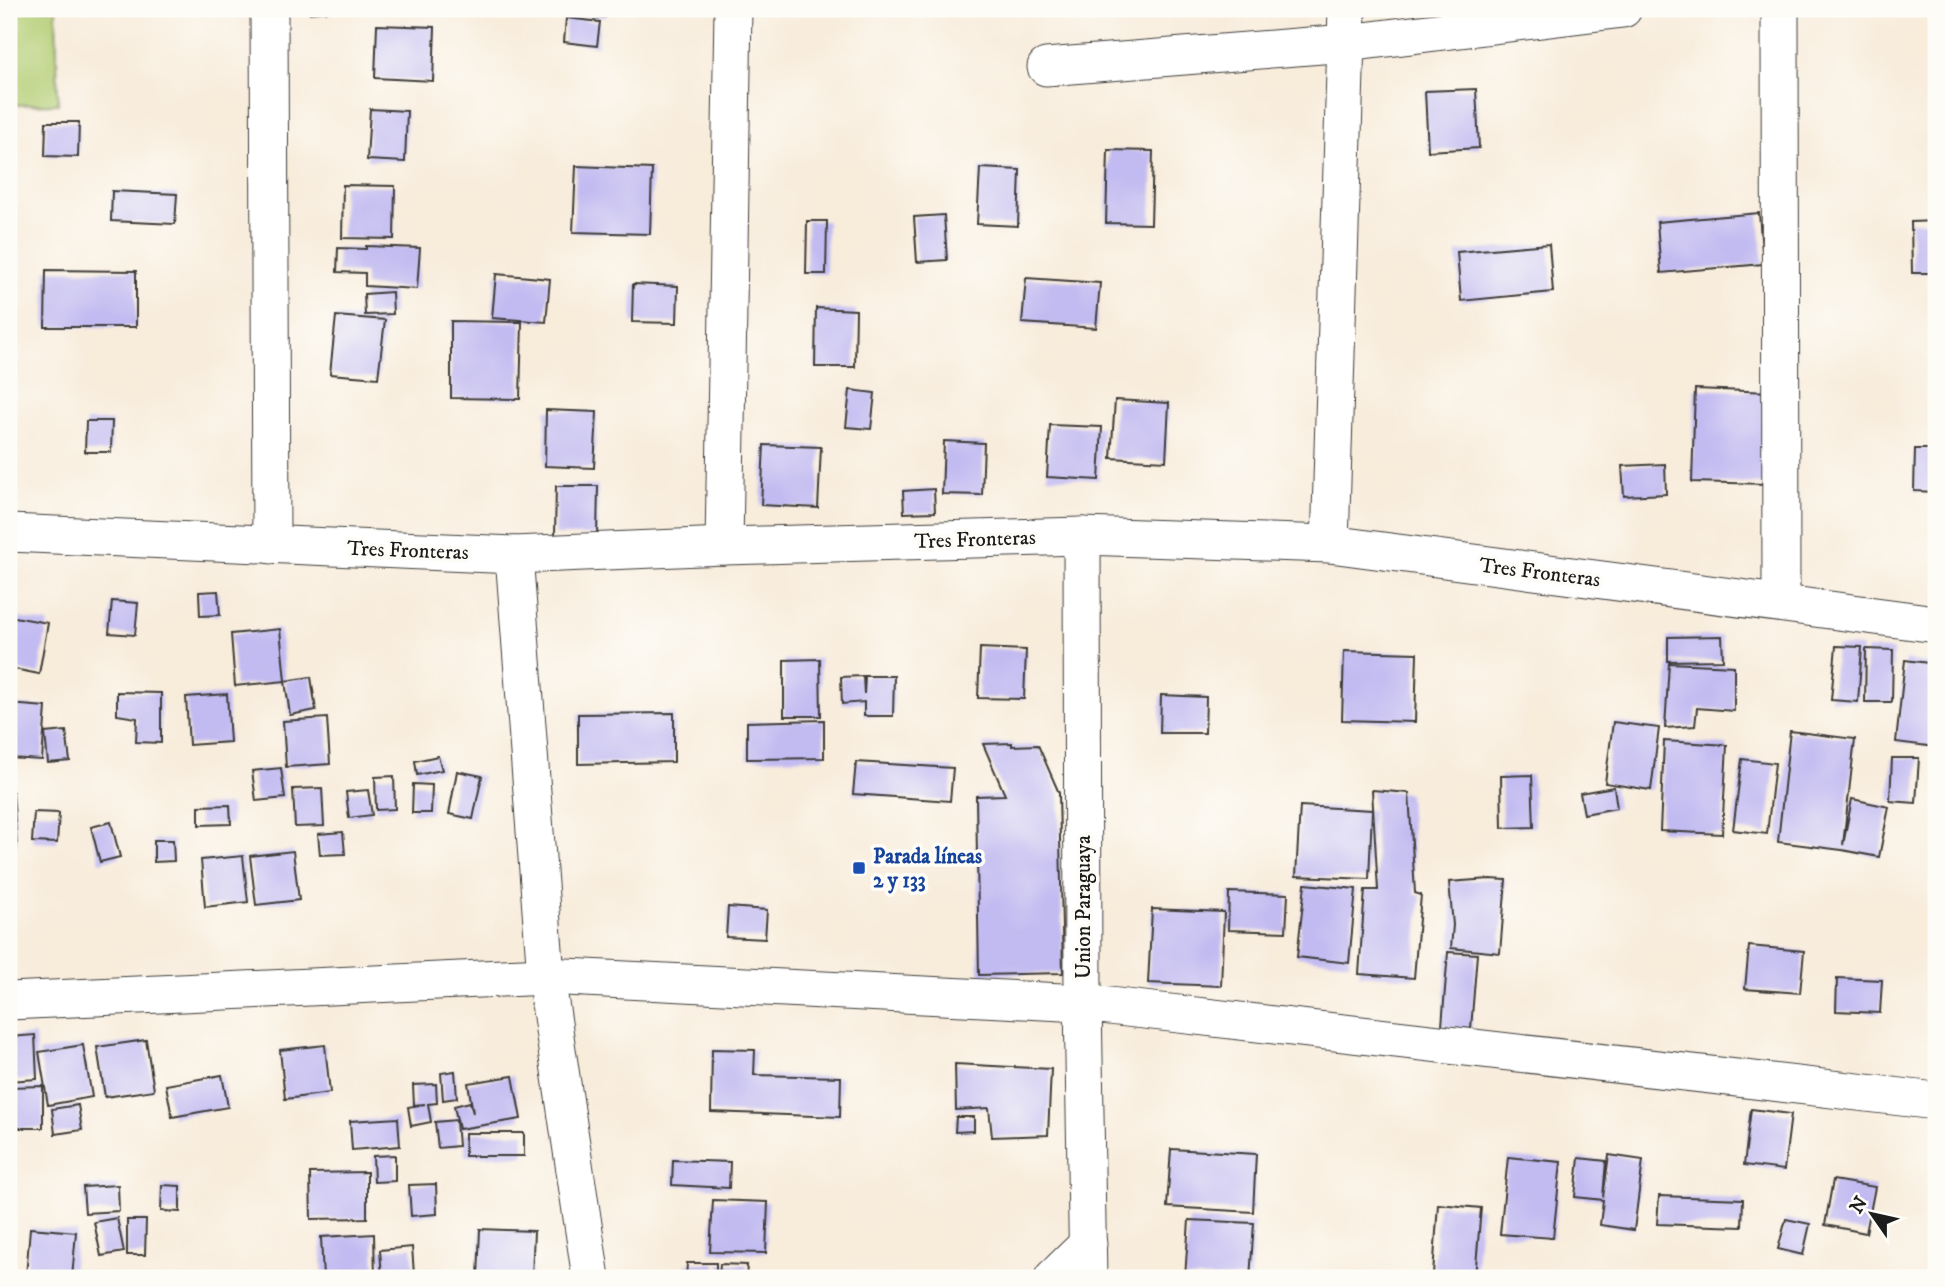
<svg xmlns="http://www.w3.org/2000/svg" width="1945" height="1287" font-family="'IM FELL DW Pica',serif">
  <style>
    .green { fill: #b3cd73; stroke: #687448; stroke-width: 2 }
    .building { fill: #c2bbf1 }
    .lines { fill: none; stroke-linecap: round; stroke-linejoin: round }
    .street-casing { stroke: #3d3b39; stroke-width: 39 }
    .street { stroke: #fff; stroke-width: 37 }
    .transit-dot { fill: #1a4fb4; stroke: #fdfcf7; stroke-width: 2.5 }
    .labels { text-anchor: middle; stroke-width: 7; stroke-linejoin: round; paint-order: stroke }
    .street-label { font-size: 21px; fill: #1c1c1c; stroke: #fdfcf7 }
    .transit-label { font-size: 21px; font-weight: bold; fill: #164399; stroke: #fdfcf7; text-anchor: start }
  </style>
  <rect width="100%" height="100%" fill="#fdfcf7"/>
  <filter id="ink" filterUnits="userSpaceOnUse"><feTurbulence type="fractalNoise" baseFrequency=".0143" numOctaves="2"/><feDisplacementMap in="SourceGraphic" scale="14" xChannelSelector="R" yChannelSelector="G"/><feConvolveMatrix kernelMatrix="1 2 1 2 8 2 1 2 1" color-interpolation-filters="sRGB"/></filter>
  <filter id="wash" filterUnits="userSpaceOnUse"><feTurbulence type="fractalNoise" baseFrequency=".00686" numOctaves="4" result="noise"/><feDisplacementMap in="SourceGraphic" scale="28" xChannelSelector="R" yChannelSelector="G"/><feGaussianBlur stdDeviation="1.57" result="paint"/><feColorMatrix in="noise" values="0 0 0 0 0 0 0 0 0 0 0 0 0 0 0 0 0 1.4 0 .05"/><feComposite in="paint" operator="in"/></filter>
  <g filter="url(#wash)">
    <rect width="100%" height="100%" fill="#f8ecdb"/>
    <path class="green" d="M9 9H56L58 104 9 105Z"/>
    <g id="blocks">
      <g class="building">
        <path d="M309 9H331V11L309 13Z"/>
        <path d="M544 9H606V17L544 15Z"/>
        <path d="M566 18 600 22 597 46 564 42Z"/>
        <path d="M377 25 435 27 433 81 375 78Z"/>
        <path d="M1476 89 1479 148 1428 151 1425 91Z"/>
        <path d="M370 109 407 111 405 162 367 160Z"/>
        <path d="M46 122H79L78 157 45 156Z"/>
        <path d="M1108 150 1153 151 1151 224 1106 223Z"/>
        <path d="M576 166 652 169 650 234 573 232Z"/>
        <path d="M980 168 1020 170 1018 226 977 224Z"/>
        <path d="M343 185 395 186 394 239 342 238Z"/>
        <path d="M112 191 177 194 175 224 111 221Z"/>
        <path d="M1759 213 1763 264 1661 273 1657 222Z"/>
        <path d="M944 215 947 260 917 262 914 217Z"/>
        <path d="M807 221H827L826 274H806Z"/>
        <path d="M1936 221V273H1912L1911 222Z"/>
        <path d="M1549 244 1553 292 1461 301 1457 252Z"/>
        <path d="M366 246 420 248 417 289 365 286V273L337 272 338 248 366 249Z"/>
        <path d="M46 270 136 271V327H45Z"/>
        <path d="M496 274 550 279 546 322 492 318Z"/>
        <path d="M1026 278 1100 283 1096 328 1022 323Z"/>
        <path d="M633 284 678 286 677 323 632 322Z"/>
        <path d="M392 292 393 314 365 315 364 294Z"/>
        <path d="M816 308 856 310 855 367H815Z"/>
        <path d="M336 316 385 320 378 378 330 374Z"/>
        <path d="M451 321 522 322 520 399 451 398Z"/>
        <path d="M1695 389 1771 392 1767 484 1692 482Z"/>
        <path d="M850 390 875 393 871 429 846 427Z"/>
        <path d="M1115 400 1169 403 1166 461 1111 458Z"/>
        <path d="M546 410 597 412 594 468 545 466Z"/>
        <path d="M86 421H112L111 452H85Z"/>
        <path d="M1050 425 1102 427 1099 480 1047 477Z"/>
        <path d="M944 441 984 443 982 495 942 494Z"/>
        <path d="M764 445 821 447 818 508 761 505Z"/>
        <path d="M1915 449H1936V492L1914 491Z"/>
        <path d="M1665 464 1666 494 1624 496 1622 466Z"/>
        <path d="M556 486H598L597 535H555Z"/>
        <path d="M934 489 935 512 904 513 903 491Z"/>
        <path d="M218 591 220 615 200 616 199 592Z"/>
        <path d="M112 601 138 603 135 635 109 633Z"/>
        <path d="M9 616 48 623 39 674 9 668Z"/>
        <path d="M280 629 285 681 311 677 316 710 290 715 285 681 235 686 231 634Z"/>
        <path d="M1722 636 1723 660 1668 661V637Z"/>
        <path d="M1836 646 1862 647 1858 702 1831 700Z"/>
        <path d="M980 648 1026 650 1024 699 978 698Z"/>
        <path d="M1866 649 1893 650 1892 702H1865Z"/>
        <path d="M1344 651 1417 653 1415 722 1342 720Z"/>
        <path d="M820 659 821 716H784V660Z"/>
        <path d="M1905 660 1936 664V747L1896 742Z"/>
        <path d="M1669 663 1734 666V711L1697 708 1695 726 1665 728Z"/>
        <path d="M863 676 864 694 865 676H894L893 716H864V702L842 704 841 677Z"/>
        <path d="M117 692 161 693V743L136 742 137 718 117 715Z"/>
        <path d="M227 694 230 742 189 745 186 697Z"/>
        <path d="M1161 695 1206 697 1205 733H1160Z"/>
        <path d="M9 704 46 707 42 760 9 758Z"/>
        <path d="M674 713V762L578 764V714Z"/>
        <path d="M327 718 330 764 286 767 283 721Z"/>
        <path d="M824 720V758L747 759V722Z"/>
        <path d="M1613 722 1659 728 1651 790 1605 783Z"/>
        <path d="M66 731 70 761 48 763 45 733Z"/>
        <path d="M1790 731 1855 739 1843 845 1852 799 1889 807 1879 857 1842 850 1778 842Z"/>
        <path d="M1664 741 1727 745 1722 834 1660 831Z"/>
        <path d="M1012 743V746L1038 745 1059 793 1063 973 979 975 976 796 1005 795 983 744Z"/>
        <path d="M438 756 442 770 417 775 415 761Z"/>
        <path d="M1892 758H1919L1916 803 1890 801Z"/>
        <path d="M1742 759 1775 763 1767 834 1733 830Z"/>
        <path d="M856 762 953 768 950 801 853 794Z"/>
        <path d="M281 768 285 798 256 801 252 771Z"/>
        <path d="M457 771 482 776 473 819 449 814Z"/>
        <path d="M1532 775 1534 827 1502 828 1501 776Z"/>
        <path d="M394 776 395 809 376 810 375 777Z"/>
        <path d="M413 784 432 785 431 813H412Z"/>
        <path d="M1614 787 1617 808 1584 814 1580 793Z"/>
        <path d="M322 788 324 826 295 827 293 789Z"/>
        <path d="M368 790 372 815 349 818 346 792Z"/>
        <path d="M1372 790 1409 793 1415 893 1421 895 1414 978 1359 974 1365 890H1378Z"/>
        <path d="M9 792H13L17 847 9 848Z"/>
        <path d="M230 805 231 824 199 825V806Z"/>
        <path d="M1300 806 1372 810 1369 879 1296 876Z"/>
        <path d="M34 812 59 813 57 843 32 842Z"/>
        <path d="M111 822 120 857 100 862 91 827Z"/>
        <path d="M343 832 345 854 320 855 318 834Z"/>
        <path d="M154 840H173L174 861 154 862Z"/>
        <path d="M293 851 299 900 256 905 250 856Z"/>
        <path d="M243 856 248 902 205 907 201 860Z"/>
        <path d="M1490 879 1506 880 1500 953 1451 948 1453 925 1449 882Z"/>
        <path d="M1305 884 1356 889 1349 963 1297 957Z"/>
        <path d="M1229 892 1288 894 1286 932 1228 930Z"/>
        <path d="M728 907 767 910 765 939 726 937Z"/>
        <path d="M1152 909 1224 912 1221 986 1148 983Z"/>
        <path d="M1749 946 1804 951 1800 993 1745 989Z"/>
        <path d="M1448 952 1477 954 1471 1029 1442 1026Z"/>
        <path d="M1837 978 1882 980 1880 1013 1836 1011Z"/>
        <path d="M35 1035 37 1079 9 1081V1037Z"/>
        <path d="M146 1040 154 1090 105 1097 97 1047Z"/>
        <path d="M83 1045 92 1097 48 1105 39 1052Z"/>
        <path d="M325 1045 330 1093 285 1099 280 1050Z"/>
        <path d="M712 1049 755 1050 754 1075 841 1077 840 1117 711 1112Z"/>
        <path d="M955 1064 1051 1069 1048 1135 992 1137 989 1108 956 1110Z"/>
        <path d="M455 1071 457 1098 443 1100 441 1073Z"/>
        <path d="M222 1075 228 1107 172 1117 166 1085Z"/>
        <path d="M513 1076 521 1119 459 1129 454 1106 470 1102 473 1113 468 1083Z"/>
        <path d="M436 1084 437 1103 428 1104 431 1122 411 1126 408 1107 425 1104 414 1105 413 1085Z"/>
        <path d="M43 1086V1128H9V1087Z"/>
        <path d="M78 1105 82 1130 55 1134 52 1109Z"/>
        <path d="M1751 1109 1791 1114 1784 1170 1744 1165Z"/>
        <path d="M956 1117H974V1131L955 1132Z"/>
        <path d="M398 1118 400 1146 352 1150 350 1121Z"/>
        <path d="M456 1120 458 1146 438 1148 435 1122Z"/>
        <rect x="465" y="1133" width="59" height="23"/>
        <path d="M1171 1149 1256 1154 1253 1212 1167 1207Z"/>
        <path d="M395 1155V1181L374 1182 373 1156Z"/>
        <path d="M1609 1155 1643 1160 1634 1230 1600 1225 1603 1200 1575 1197 1579 1158 1606 1161 1603 1197Z"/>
        <path d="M1508 1157 1561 1162 1553 1238 1500 1234Z"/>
        <path d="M673 1160 730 1162 729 1188 672 1185Z"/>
        <path d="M367 1172V1218L311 1219 310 1173Z"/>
        <path d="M1833 1180 1875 1187 1866 1233 1825 1225Z"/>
        <path d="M436 1184 437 1214 411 1216 409 1185Z"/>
        <path d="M118 1185 119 1211 85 1213 83 1187Z"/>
        <path d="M162 1185 180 1186V1212L161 1211Z"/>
        <path d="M1659 1196 1743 1199 1742 1227 1657 1224Z"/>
        <path d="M713 1200 768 1202 766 1253 710 1252Z"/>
        <path d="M1438 1204 1481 1208 1475 1277 1433 1274Z"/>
        <path d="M117 1218 124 1252 101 1256 94 1222Z"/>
        <path d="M1786 1219 1810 1224 1803 1255 1778 1249Z"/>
        <path d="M127 1220H146L145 1255H127Z"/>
        <path d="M1189 1220 1254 1223 1250 1278H1185Z"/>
        <path d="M30 1228 76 1232 72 1278 26 1276Z"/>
        <path d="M480 1229 534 1231 532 1278H478Z"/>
        <path d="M374 1234 375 1278H323L321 1237Z"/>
        <path d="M412 1247 414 1274 382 1277 380 1250Z"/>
        <path d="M687 1263H716V1278H686Z"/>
        <path d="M720 1264 747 1265 746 1278H719Z"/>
      </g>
    </g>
  </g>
  <g filter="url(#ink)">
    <use href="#blocks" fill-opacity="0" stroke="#3d3b39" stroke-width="2"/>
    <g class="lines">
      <defs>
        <g id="street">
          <path d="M269 9 271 545"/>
          <path d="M1780 9 1781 603"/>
          <path d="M1046 67 1347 43 1623 9"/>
          <path d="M9 533 514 555 724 546 1082 536 1330 544 1936 624"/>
          <path d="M1082 536 1083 1003 1088 1278"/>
          <path d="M1330 544 1347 9"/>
          <path d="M724 546 733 9"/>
          <path d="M514 555 546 976 591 1278"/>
          <path d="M9 1001 546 976 1083 1003 1936 1101"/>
          <path d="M1053 1278 1088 1244"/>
        </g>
      </defs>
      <use href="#street" class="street-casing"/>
      <use href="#street" class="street"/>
    </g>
  </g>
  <rect class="transit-dot" x="852" y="861" width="14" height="14" rx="3.5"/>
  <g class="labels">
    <g class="street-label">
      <text transform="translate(975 539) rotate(-2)" y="7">Tres Fronteras</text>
      <text transform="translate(408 550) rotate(2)" y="7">Tres Fronteras</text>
      <text transform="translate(1540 572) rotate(7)" y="7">Tres Fronteras</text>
      <text transform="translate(1083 907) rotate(-90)" y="7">Union Paraguaya</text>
    </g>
    <g class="transit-label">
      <text x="873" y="863">Parada líneas<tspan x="873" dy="24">2 y 133</tspan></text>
    </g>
  </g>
  <rect width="1945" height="1287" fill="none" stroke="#fdfcf7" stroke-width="35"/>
  <g transform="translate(1872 1214) rotate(304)" stroke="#fdfcf7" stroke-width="5" paint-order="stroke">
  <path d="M0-5L12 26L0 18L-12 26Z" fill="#1c1c1c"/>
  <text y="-10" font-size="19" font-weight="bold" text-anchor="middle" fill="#1c1c1c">N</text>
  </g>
</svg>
